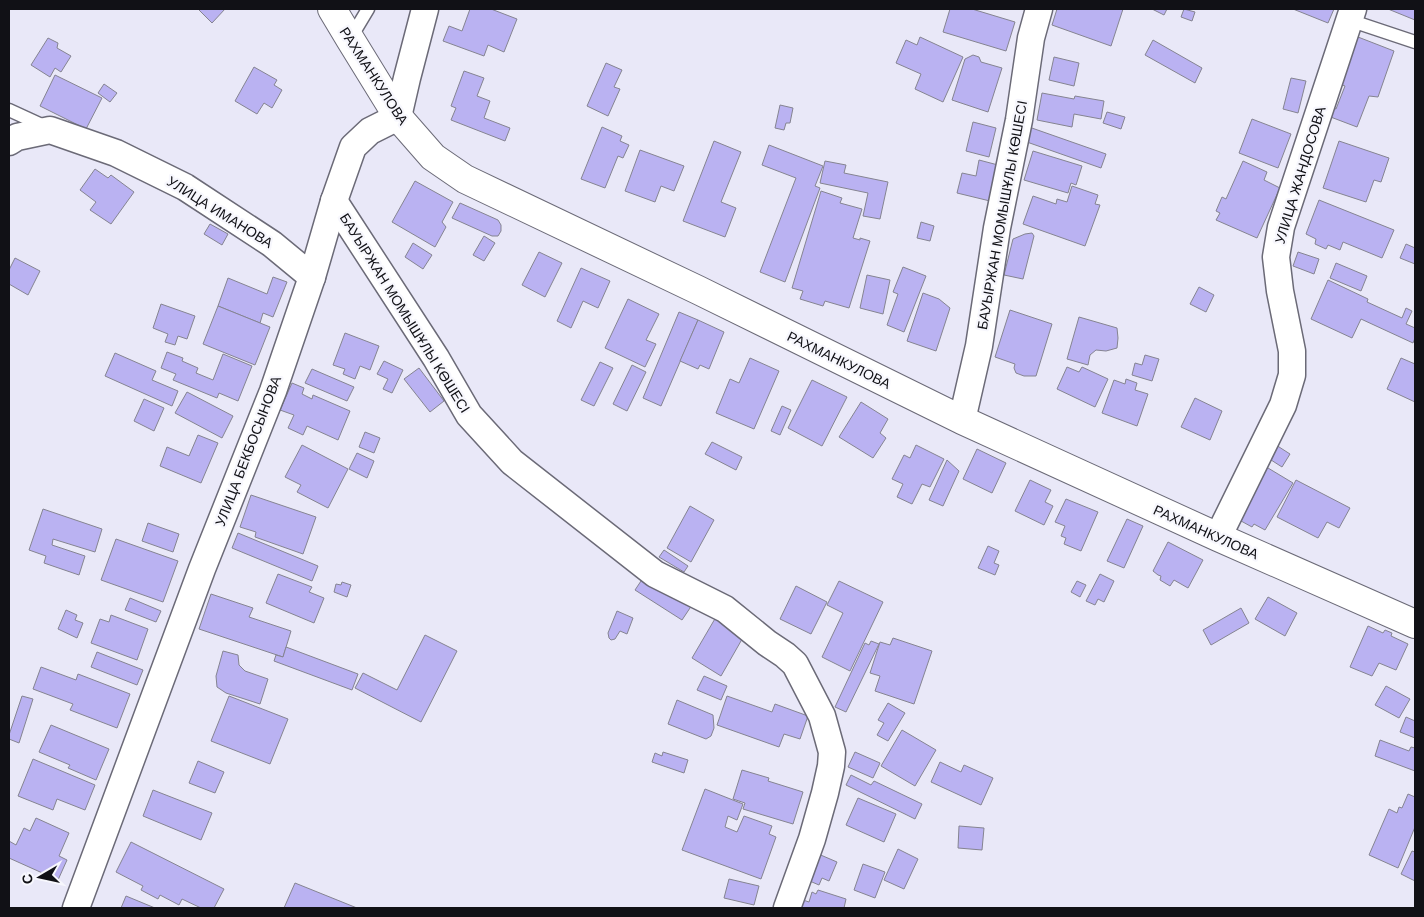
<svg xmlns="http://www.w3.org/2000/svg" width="1424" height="917" font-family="Arial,sans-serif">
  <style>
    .building { fill: #bab2f2; stroke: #858491 }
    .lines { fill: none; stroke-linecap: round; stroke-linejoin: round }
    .lane-casing { stroke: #6b6a77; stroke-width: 15 }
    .street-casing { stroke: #6b6a77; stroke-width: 29 }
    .secondary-casing { stroke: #6b6a77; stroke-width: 30 }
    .lane { stroke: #fff; stroke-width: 12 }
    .street { stroke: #fff; stroke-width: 26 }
    .secondary { stroke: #fff; stroke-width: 28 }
    .labels { text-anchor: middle; stroke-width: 4.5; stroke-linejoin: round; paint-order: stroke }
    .street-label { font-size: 14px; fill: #111116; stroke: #f7f7fd }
  </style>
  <rect width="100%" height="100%" fill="#e9e8f8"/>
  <g class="building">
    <path d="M198 9H225L212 23Z"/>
    <path d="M470 9H491L517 19 504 52 488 45 484 56 443 41 449 26 462 31Z"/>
    <path d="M950 9H972L1015 22 1006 51 943 32Z"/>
    <path d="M1057 9H1123L1111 46 1052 25Z"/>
    <path d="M1152 9H1167L1164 15Z"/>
    <path d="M1184 9 1195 12 1192 21 1181 17Z"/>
    <path d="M1293 9H1334L1328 23Z"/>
    <path d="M1388 9H1415V20Z"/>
    <path d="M920 37 963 57 943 102 915 89 921 74 896 63 906 40 917 45Z"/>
    <path d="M1358 37 1394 51 1378 97 1369 96 1357 127 1328 116 1331 107 1336 109 1345 86 1340 84Z"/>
    <path d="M48 38 58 43 57 48 71 56 61 72 55 68 50 77 31 65Z"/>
    <path d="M1153 40 1202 68 1195 83 1145 55Z"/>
    <path d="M973 55 979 57 981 62 1002 68 988 112 952 100 965 59Z"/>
    <path d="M1054 57 1079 63 1074 86 1049 80Z"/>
    <path d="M606 63 622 70 614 87 620 89 608 116 587 106Z"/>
    <path d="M254 67 277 80 274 85 282 90 272 108 264 103 257 114 235 101Z"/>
    <path d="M464 71 484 78 477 96 490 101 484 118 510 128 505 141 451 120 456 108 451 106Z"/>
    <path d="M55 75 102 98 86 129 40 106Z"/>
    <path d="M1291 78 1306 81 1298 113 1283 109Z"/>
    <path d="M104 84 117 93 110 102 98 93Z"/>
    <path d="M1042 93 1074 99 1075 96 1104 101 1101 119 1074 114 1072 127 1037 120Z"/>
    <path d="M780 105 793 108 790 123H786L784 130 775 128Z"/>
    <path d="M1107 112 1125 117 1121 129 1103 123Z"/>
    <path d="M1252 119 1291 134 1278 168 1239 153Z"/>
    <path d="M973 122 996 128 989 157 966 151Z"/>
    <path d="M602 127 622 136 620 141 629 145 623 158 618 156 605 188 581 179Z"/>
    <path d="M1029 127 1106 154 1101 168 1024 141Z"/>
    <path d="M714 141 741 152 721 202 736 208 725 237 683 221Z"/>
    <path d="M1339 141 1389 158 1381 182 1374 180 1366 202 1323 188Z"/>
    <path d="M769 145 823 166 815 186 820 188 785 282 760 272 796 178 762 165Z"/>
    <path d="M640 150 684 166 674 191 661 186 655 202 625 191Z"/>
    <path d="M1033 151 1082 166 1076 185 1071 183 1068 193 1024 180Z"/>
    <path d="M979 160 998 165 990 201 957 193 962 173 976 176Z"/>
    <path d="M825 161 846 165 844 173 888 182 880 219 863 216 868 193 820 183Z"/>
    <path d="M1243 161 1267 172 1264 180 1280 188 1257 238 1216 220 1220 213 1216 211 1222 197 1226 199Z"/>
    <path d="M95 169 108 178 111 175 134 192 111 224 90 210 96 202 80 190Z"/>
    <path d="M415 181 453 202 442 222 446 227 435 247 392 222Z"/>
    <path d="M1072 186 1098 195 1095 204 1100 205 1085 246 1023 224 1033 196 1056 204 1057 199 1067 202Z"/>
    <path d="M821 191 842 198 840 203 862 209 853 238 860 240V238L870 241 849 308 825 301 823 306 800 299 803 291 792 288Z"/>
    <path d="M1319 200 1394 230 1382 258 1343 242 1340 250 1328 245 1326 249 1315 244 1316 239 1306 234Z"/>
    <path d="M460 203 498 220 501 225V231L498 236H492L452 218Z"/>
    <path d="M921 222 934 226 930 241 917 238Z"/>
    <path d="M210 224 228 234 222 245 204 234Z"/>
    <path d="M1032 233 1034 236 1023 279 1004 275 1013 239 1025 234Z"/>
    <path d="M484 236 495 243 484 261 473 255Z"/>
    <path d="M413 243 432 255 423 269 405 257Z"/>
    <path d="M1406 244 1415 248V264L1400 258Z"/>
    <path d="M539 252 562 263 545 297 522 285Z"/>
    <path d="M1298 252 1319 259 1314 274 1293 266Z"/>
    <path d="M15 258 40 271 28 295 9 284V270Z"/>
    <path d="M1336 263 1367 276 1361 291 1330 278Z"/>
    <path d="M903 267 926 276 904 332 887 325 898 294 893 292Z"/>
    <path d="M581 268 610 281 598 308 583 301 571 328 557 321Z"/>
    <path d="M867 275 890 280 883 314 860 308Z"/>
    <path d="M273 277 287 282 273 317 263 313 260 323 218 306 228 278 267 294Z"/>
    <path d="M1328 280 1368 299 1367 302 1402 318 1406 308 1412 311 1406 324 1415 328V338L1413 343 1361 319 1352 338 1311 319Z"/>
    <path d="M1199 287 1214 295 1206 312 1190 304Z"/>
    <path d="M923 293 939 299 950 308 936 351 907 341Z"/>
    <path d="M628 299 659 314 646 340 656 344 645 367 605 348Z"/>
    <path d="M161 304 195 316 187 339 178 336 175 345 165 342 168 334 153 328Z"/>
    <path d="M218 306 270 327 255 365 203 344Z"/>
    <path d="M1010 310 1052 324 1036 376H1024L1016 373 1014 368 1015 364 995 357Z"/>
    <path d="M679 312 698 320 661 406 643 398Z"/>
    <path d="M1079 317 1117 328 1118 338 1117 348 1106 351 1096 350 1090 355 1088 365 1067 359Z"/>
    <path d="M698 320 724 332 709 369 700 365 698 369 680 361Z"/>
    <path d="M345 333 379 346 370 370 360 366 355 379 343 374 345 369 333 365Z"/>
    <path d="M167 352 183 358 182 361 198 368 196 373 213 380 223 354 252 366 238 401 219 393 217 398 173 380 176 374 161 368Z"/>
    <path d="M115 353 156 371 152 380 178 391 172 406 105 376Z"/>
    <path d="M1145 355 1159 359 1152 381 1132 375 1135 363 1142 365Z"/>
    <path d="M750 358 779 371 754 429 716 413 730 379 739 383Z"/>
    <path d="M1401 358 1415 364V402L1387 389Z"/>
    <path d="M384 361 403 370 392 393 383 389 388 379 377 374Z"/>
    <path d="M600 362 613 368 594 406 581 400Z"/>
    <path d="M632 365 646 372 627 411 613 404Z"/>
    <path d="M1067 367 1079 372 1082 367 1108 379 1095 407 1057 389Z"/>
    <path d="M419 368 444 401 430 412 404 379Z"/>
    <path d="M312 369 354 387 347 401 305 383Z"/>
    <path d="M1126 379 1137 383 1135 390 1148 394 1137 426 1102 413 1114 380 1125 384Z"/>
    <path d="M812 380 847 397 822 446 788 428Z"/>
    <path d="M292 383 304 388 302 394 312 399 313 395 350 411 338 440 307 426 303 435 288 428 294 415 280 410Z"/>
    <path d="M187 392 233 416 222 438 175 413Z"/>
    <path d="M1195 398 1222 411 1210 440 1181 427Z"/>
    <path d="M144 399 164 408 154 431 134 421Z"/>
    <path d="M861 402 888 419 880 433 886 438 873 458 839 437Z"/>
    <path d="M782 406 791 410 780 435 771 431Z"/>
    <path d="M365 432 380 438 374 453 359 447Z"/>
    <path d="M198 435 218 443 201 483 160 466 167 447 189 456Z"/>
    <path d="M712 442 742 457 736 470 705 454Z"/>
    <path d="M302 445 348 469 328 508 297 492 301 485 285 477Z"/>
    <path d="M916 445 944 459 930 487 922 484 912 504 897 497 903 484 892 479 904 455 910 458Z"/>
    <path d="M1276 445 1290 454 1282 467 1268 458Z"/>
    <path d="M977 449 1006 463 992 493 963 479Z"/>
    <path d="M357 453 374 461 367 478 349 469Z"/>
    <path d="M947 460 959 471 943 506 929 500Z"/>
    <path d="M1263 465 1293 483 1265 530 1254 524 1252 527 1232 516Z"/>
    <path d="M1030 480 1051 490 1045 502 1053 506 1044 525 1015 511Z"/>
    <path d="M1296 480 1350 508 1339 528 1327 522 1318 538 1277 517Z"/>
    <path d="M251 495 316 517 303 554 255 537 256 532 240 527Z"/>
    <path d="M1066 499 1098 512 1081 551 1064 544 1066 538 1061 536 1065 526 1055 522Z"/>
    <path d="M690 506 714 520 691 562 667 548Z"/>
    <path d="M43 509 102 529 95 552 53 539 52 545 85 556 79 575 44 563 46 556 29 550Z"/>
    <path d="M1127 519 1143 526 1124 568 1107 561Z"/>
    <path d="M148 523 179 534 173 552 142 541Z"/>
    <path d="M238 533 318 566 312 581 232 548Z"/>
    <path d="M116 539 178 561 163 602 101 580Z"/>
    <path d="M1168 542 1203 560 1188 588 1174 580 1170 586 1160 580 1161 576 1158 575 1153 571Z"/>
    <path d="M988 546 999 551 994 563 999 565 995 575 978 568Z"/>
    <path d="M664 550 688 566 684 572 659 557Z"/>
    <path d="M647 572 694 602 682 620 635 590Z"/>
    <path d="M278 574 312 587 309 592 324 598 314 623 266 603Z"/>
    <path d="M1100 574 1114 581 1104 602 1098 599 1095 605 1086 601Z"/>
    <path d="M839 581 883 602 850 671 822 657 843 613 827 605Z"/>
    <path d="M1077 581 1086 585 1080 597 1071 592Z"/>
    <path d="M342 582 351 585 347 597 334 592 336 584 341 585Z"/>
    <path d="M796 586 827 602 811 634 780 619Z"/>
    <path d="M211 594 253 608 249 617 291 631 283 657 199 629Z"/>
    <path d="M1268 597 1297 613 1285 636 1255 619Z"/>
    <path d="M130 598 161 611 156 622 125 610Z"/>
    <path d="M1241 608 1249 623 1211 645 1203 630Z"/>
    <path d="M66 610 77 615 75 620 83 623 77 638 58 629Z"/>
    <path d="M617 611 633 618 627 634 620 631 615 639 611 640 609 638 608 633Z"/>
    <path d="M111 615 148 629 137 660 91 643 100 619 109 622Z"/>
    <path d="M716 617 745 634 721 676 692 658Z"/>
    <path d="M1368 626 1383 633 1385 630 1392 633 1391 636 1408 644 1396 670 1379 663 1372 676 1350 667Z"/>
    <path d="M425 635 457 651 421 722 355 688 363 673 397 690Z"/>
    <path d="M893 638 932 651 914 704 875 691 880 676 870 673 880 642 890 645Z"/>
    <path d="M871 641 879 644 846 712 835 707 865 643 869 645Z"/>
    <path d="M286 647 358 674 352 690 274 661 276 655 283 657Z"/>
    <path d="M223 651 238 655 239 665 245 671 268 679 260 704 226 693 217 687 216 676Z"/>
    <path d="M97 652 143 670 137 685 91 667Z"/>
    <path d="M41 667 76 680 78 674 130 694 117 728 70 710 73 704 33 689Z"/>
    <path d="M704 676 727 686 721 700 697 690Z"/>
    <path d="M1386 686 1410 699 1399 718 1375 705Z"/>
    <path d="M22 696 33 699 19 743 9 739V735Z"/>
    <path d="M229 696 288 719 270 764 211 741Z"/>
    <path d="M727 696 772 712 775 704 808 716 800 739 784 734 779 747 717 725Z"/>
    <path d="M677 700 713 715 714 728 711 736 706 739 668 724Z"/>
    <path d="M888 703 905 713 888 741 877 735 884 723 878 720Z"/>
    <path d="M1406 717 1415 721V738L1400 732Z"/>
    <path d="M51 725 109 749 96 780 68 768 70 765 39 752Z"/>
    <path d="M902 730 936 750 915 786 881 766Z"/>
    <path d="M1380 740 1409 751 1411 747 1415 748V771L1375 756Z"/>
    <path d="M663 752 688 760 684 773 652 762 655 753 662 756Z"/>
    <path d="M855 752 880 763 873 778 848 767Z"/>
    <path d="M33 759 95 785 85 810 57 799 53 810 18 796Z"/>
    <path d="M198 761 224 772 215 793 189 783Z"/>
    <path d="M940 762 961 772 964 765 993 778 981 805 931 782Z"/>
    <path d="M742 770 769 778 768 781 803 792 793 824 743 809 745 803 733 799Z"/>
    <path d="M851 775 871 785 874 781 922 804 915 819 846 785Z"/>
    <path d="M705 789 743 804 737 820 728 816 725 827 737 832 744 816 772 826 769 834 776 837 761 879 682 850Z"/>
    <path d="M153 790 212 813 201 840 143 816Z"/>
    <path d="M1408 794 1415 797V827L1398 868 1369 855 1389 809 1397 813 1399 807 1402 808Z"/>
    <path d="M858 798 896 814 884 842 846 825Z"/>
    <path d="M36 818 69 833 59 856 67 860 58 880 9 858V841L16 845 24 828 30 831Z"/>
    <path d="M959 826 984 828 982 850 958 848Z"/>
    <path d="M131 842 224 889 214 908H201L182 899 179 905 160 895 158 899 141 890 143 886 116 872Z"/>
    <path d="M898 849 918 859 904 889 884 880Z"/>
    <path d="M1412 851 1415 852V881L1401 874Z"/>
    <path d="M816 853 837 862 829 881 822 878 819 885 805 879Z"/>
    <path d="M863 864 885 872 875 898 854 890Z"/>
    <path d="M729 879 759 886 754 905 724 898Z"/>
    <path d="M295 883 357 908H284Z"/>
    <path d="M818 890 846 899 844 908H801L803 900 809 902 812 892 816 894Z"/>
    <path d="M126 896 155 908H121Z"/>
  </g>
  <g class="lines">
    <defs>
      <g id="lane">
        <path d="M1349 20 1415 42"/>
        <path d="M350 39 368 9"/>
        <path d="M9 110 46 127"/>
      </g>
      <g id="street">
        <path d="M9 142 17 137 50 130 116 153 185 187 272 244 312 277"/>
        <path d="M334 201 436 358 469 415 512 462 655 574 725 609 767 643 785 655 795 664 822 716 832 752 831 766 825 793 812 839 787 908"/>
        <path d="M962 420 979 346 997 228 1019 120 1031 38 1039 9"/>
        <path d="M1218 537 1283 405 1292 375V351L1280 291 1276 257 1281 227 1353 9"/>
        <path d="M76 908 202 569 273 391 312 277 334 201 353 147 370 131 398 117 407 78 425 9"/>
      </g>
      <path id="secondary" d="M332 9 350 39 398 117 433 157 465 179 698 290 962 420 1218 537 1415 624"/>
    </defs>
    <use href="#lane" class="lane-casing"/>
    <use href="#street" class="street-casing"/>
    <use href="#secondary" class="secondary-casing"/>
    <use href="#lane" class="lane"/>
    <use href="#street" class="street"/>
    <use href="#secondary" class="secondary"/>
  </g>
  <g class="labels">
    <g class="street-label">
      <text transform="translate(374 76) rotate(57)" y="5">РАХМАНКУЛОВА</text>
      <text transform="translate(1300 175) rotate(-73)" y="5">УЛИЦА ЖАНДОСОВА</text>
      <text transform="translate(220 212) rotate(32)" y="5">УЛИЦА ИМАНОВА</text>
      <text transform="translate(1002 215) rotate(-80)" y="5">БАУЫРЖАН МОМЫШҰЛЫ КӨШЕСІ</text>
      <text transform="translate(405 313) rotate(58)" y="5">БАУЫРЖАН МОМЫШҰЛЫ КӨШЕСІ</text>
      <text transform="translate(839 360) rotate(26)" y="5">РАХМАНКУЛОВА</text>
      <text transform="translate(248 451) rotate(-69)" y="5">УЛИЦА БЕКБОСЫНОВА</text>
      <text transform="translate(1206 532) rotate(24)" y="5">РАХМАНКУЛОВА</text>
    </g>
  </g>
  <rect width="1424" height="917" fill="none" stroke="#111116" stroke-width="20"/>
  <g transform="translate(40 877) rotate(261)" stroke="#f7f7fd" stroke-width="4" paint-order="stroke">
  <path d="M0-4L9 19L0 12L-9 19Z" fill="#111116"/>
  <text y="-8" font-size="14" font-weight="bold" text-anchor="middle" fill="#111116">С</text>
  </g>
</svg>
